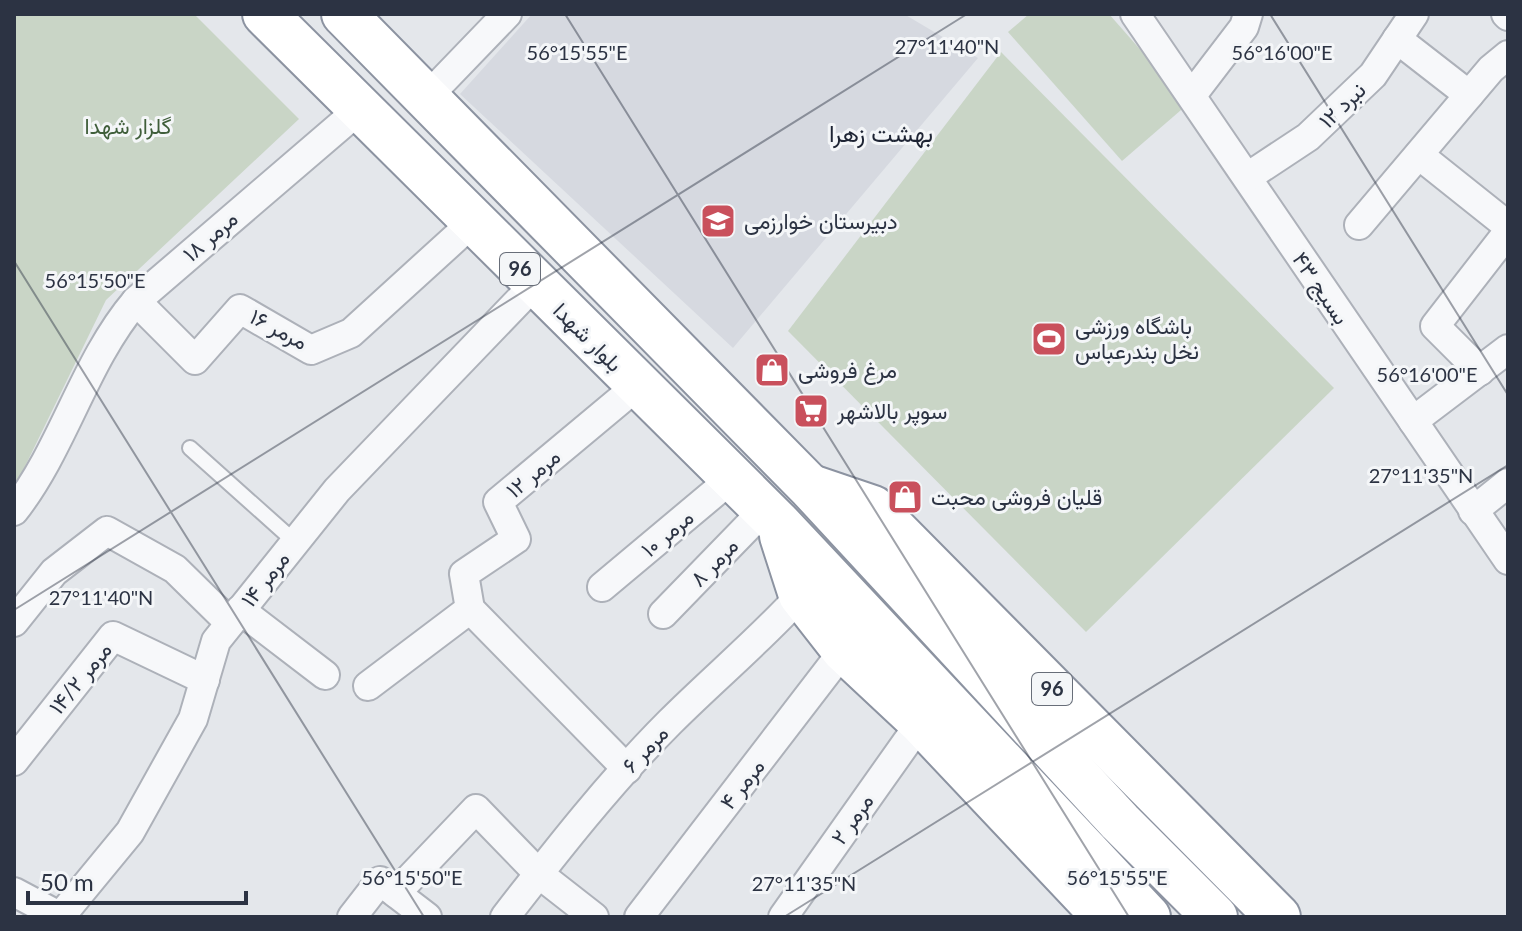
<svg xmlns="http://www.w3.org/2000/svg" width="1522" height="931" font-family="Lato,Vazirmatn,sans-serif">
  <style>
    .built { fill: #d6d9e0 }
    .green { fill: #c9d5c6 }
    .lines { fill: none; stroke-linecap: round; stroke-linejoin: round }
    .service-casing { stroke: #adb1b9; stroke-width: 18 }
    .minor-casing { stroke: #adb1b9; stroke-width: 32 }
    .trunk-casing { stroke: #8c93a1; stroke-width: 48 }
    .service { stroke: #f7f8fa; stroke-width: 14 }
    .minor { stroke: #f7f8fa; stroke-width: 28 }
    .trunk { stroke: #fff; stroke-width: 44 }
    .ticks { fill: none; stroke: #2c3343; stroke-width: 2; stroke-opacity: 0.45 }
    .labels { text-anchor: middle; stroke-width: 6; stroke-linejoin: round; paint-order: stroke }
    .shield { fill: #f4f6f8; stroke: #686e79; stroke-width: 2 }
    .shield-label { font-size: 20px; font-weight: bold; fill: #2c3343 }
    .street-label { font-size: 22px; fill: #2c3343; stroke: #f4f6f8 }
    .park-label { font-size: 22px; fill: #3f5e3a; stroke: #f4f6f8 }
    .poi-label { font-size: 22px; fill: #2c3343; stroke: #f4f6f8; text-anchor: start }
    .neighbourhood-label { font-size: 24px; fill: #1e2434; stroke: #f4f6f8 }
    .ticks-label { font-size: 20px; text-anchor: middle; fill: #2c3343; stroke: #f4f6f8; stroke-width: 6; stroke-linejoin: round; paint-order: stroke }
  </style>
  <rect width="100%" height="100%" fill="#e4e7eb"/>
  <path class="built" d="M532 14H904L978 58 733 348 460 94Z"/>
  <g class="green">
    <path d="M14 14H194L299 119 106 300 14 489Z"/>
    <path d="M1029 14H1109L1188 104 1122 161 1008 32Z"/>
    <path d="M1001 52 1334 388 1086 632 788 331Z"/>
  </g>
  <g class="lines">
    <defs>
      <path id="service" d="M190 448 294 541"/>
      <g id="minor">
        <path d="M1135 14 1508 560"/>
        <path d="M1506 14 1508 16"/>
        <path d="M1397 39 1469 95"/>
        <path d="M1192 95 1244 27 1248 14"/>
        <path d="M428 96 507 14"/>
        <path d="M1419 155 1508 226"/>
        <path d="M1249 176 1308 137 1373 75 1414 14"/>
        <path d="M1359 225 1491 69 1508 55"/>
        <path d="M136 301 195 360 240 309 311 350 351 333 473 222"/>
        <path d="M1480 371 1435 326 1508 232"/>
        <path d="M1413 421 1508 349"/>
        <path d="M14 511C64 447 84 362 136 301L361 108"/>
        <path d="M1473 511 1508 483"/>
        <path d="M602 587 731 479"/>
        <path d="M470 609 627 769"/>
        <path d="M240 610 325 675"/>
        <path d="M663 614 764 510"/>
        <path d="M14 622 54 572 107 531 175 569 230 623"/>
        <path d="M368 686 470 609 464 574 516 539 498 502 637 386"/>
        <path d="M14 761 113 636 205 680"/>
        <path d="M14 892 61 917"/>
        <path d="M396 893 476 809 539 874 594 917"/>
        <path d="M60 917 130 832 193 719 216 641 337 490 535 284"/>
        <path d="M352 917 380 881 427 917"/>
        <path d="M505 917C557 850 610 782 670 722 713 679 760 640 801 595"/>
        <path d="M639 917 844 650"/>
        <path d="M783 917 921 722"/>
      </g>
      <g id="trunk">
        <path d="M265 14 777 522 1148 917"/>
        <path d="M344 14 810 487 1120 822 1215 917"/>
        <path d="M814 488 873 508 1278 917"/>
        <path d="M782 536 801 595 844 650 921 722 1105 917"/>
      </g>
    </defs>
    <use href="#service" class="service-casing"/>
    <use href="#minor" class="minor-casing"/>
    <use href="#trunk" class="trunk-casing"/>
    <use href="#service" class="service"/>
    <use href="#minor" class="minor"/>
    <use href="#trunk" class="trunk"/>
  </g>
  <path class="ticks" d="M565 14 1129 917M1270 14 1508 395M14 261 424 917M14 610 967 14M784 917 1508 465"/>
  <defs>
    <symbol id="school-square" viewBox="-11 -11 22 22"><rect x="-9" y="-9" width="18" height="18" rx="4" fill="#c9505c" stroke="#f4f6f8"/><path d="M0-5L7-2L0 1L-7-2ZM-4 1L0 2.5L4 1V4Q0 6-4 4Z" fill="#fff"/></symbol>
    <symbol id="stadium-square" viewBox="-11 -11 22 22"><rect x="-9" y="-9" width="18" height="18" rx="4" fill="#c9505c" stroke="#f4f6f8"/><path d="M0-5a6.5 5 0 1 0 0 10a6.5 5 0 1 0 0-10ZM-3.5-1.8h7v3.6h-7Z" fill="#fff"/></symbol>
    <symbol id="shop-square" viewBox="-11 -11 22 22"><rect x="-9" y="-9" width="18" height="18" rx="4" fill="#c9505c" stroke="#f4f6f8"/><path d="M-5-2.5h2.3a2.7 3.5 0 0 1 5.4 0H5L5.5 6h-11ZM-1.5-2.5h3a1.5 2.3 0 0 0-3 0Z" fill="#fff"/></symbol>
    <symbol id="supermarket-square" viewBox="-11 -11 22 22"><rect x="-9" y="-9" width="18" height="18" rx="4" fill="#c9505c" stroke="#f4f6f8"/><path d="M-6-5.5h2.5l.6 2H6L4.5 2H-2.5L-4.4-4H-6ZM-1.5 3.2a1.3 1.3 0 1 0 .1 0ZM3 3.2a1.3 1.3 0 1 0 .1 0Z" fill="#fff"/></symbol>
  </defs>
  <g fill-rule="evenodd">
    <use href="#school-square" x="698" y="201" width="40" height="40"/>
    <use href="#stadium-square" x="1029" y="319" width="40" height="40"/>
    <use href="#shop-square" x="752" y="350" width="40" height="40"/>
    <use href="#supermarket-square" x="791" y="391" width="40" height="40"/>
    <use href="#shop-square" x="885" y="477" width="40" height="40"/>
  </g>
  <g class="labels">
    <g class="shield">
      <rect x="500" y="253" width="40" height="32" rx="6"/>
      <rect x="1032" y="673" width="40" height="32" rx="6"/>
    </g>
    <g class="shield-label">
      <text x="520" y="276">96</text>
      <text x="1052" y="696">96</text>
    </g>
    <g class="street-label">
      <text transform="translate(1342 105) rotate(-44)" y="8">نبرد ۱۲</text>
      <text transform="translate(210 236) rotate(-41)" y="8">مرمر ۱۸</text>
      <text transform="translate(1321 288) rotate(56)" y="8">بسیج ۴۳</text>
      <text transform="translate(279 329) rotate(28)" y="8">مرمر ۱۶</text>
      <text transform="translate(588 337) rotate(45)" y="8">بلوار شهدا</text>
      <text transform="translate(533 473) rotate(-40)" y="8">مرمر ۱۲</text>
      <text transform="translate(667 533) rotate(-40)" y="8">مرمر ۱۰</text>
      <text transform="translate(714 562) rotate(-46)" y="8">مرمر ۸</text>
      <text transform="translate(265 579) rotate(-52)" y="8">مرمر ۱۴</text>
      <text transform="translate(80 678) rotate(-51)" y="8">مرمر ۱۴/۲</text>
      <text transform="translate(645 749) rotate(-47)" y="8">مرمر ۶</text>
      <text transform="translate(742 784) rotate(-52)" y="8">مرمر ۴</text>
      <text transform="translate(852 819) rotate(-55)" y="8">مرمر ۲</text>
    </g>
    <g class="park-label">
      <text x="128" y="134">گلزار شهدا</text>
    </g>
    <g class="poi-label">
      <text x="744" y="229">دبیرستان خوارزمی</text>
      <text x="1075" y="334">باشگاه ورزشی<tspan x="1075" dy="25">نخل بندرعباس</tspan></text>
      <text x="798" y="378">مرغ فروشی</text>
      <text x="837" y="419">سوپر بالاشهر</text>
      <text x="931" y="505">قلیان فروشی محبت</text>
    </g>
    <g class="neighbourhood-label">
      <text x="881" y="142">بهشت زهرا</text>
    </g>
  </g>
  <g class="ticks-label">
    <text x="947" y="54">27°11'40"N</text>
    <text x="1282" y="60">56°16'00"E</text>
    <text x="577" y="60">56°15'55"E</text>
    <text x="95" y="288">56°15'50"E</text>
    <text x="1427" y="382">56°16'00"E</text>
    <text x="1421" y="483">27°11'35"N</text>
    <text x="101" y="605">27°11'40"N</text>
    <text x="412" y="885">56°15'50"E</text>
    <text x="1117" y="885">56°15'55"E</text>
    <text x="804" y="891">27°11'35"N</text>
  </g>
  <rect width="1522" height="931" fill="none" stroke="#2c3343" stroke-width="32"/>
  <path d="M28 891v12h218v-12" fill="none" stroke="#2c3343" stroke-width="4"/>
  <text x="40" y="891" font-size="24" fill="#2c3343" stroke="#f4f6f8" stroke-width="6" paint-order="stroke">50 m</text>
</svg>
